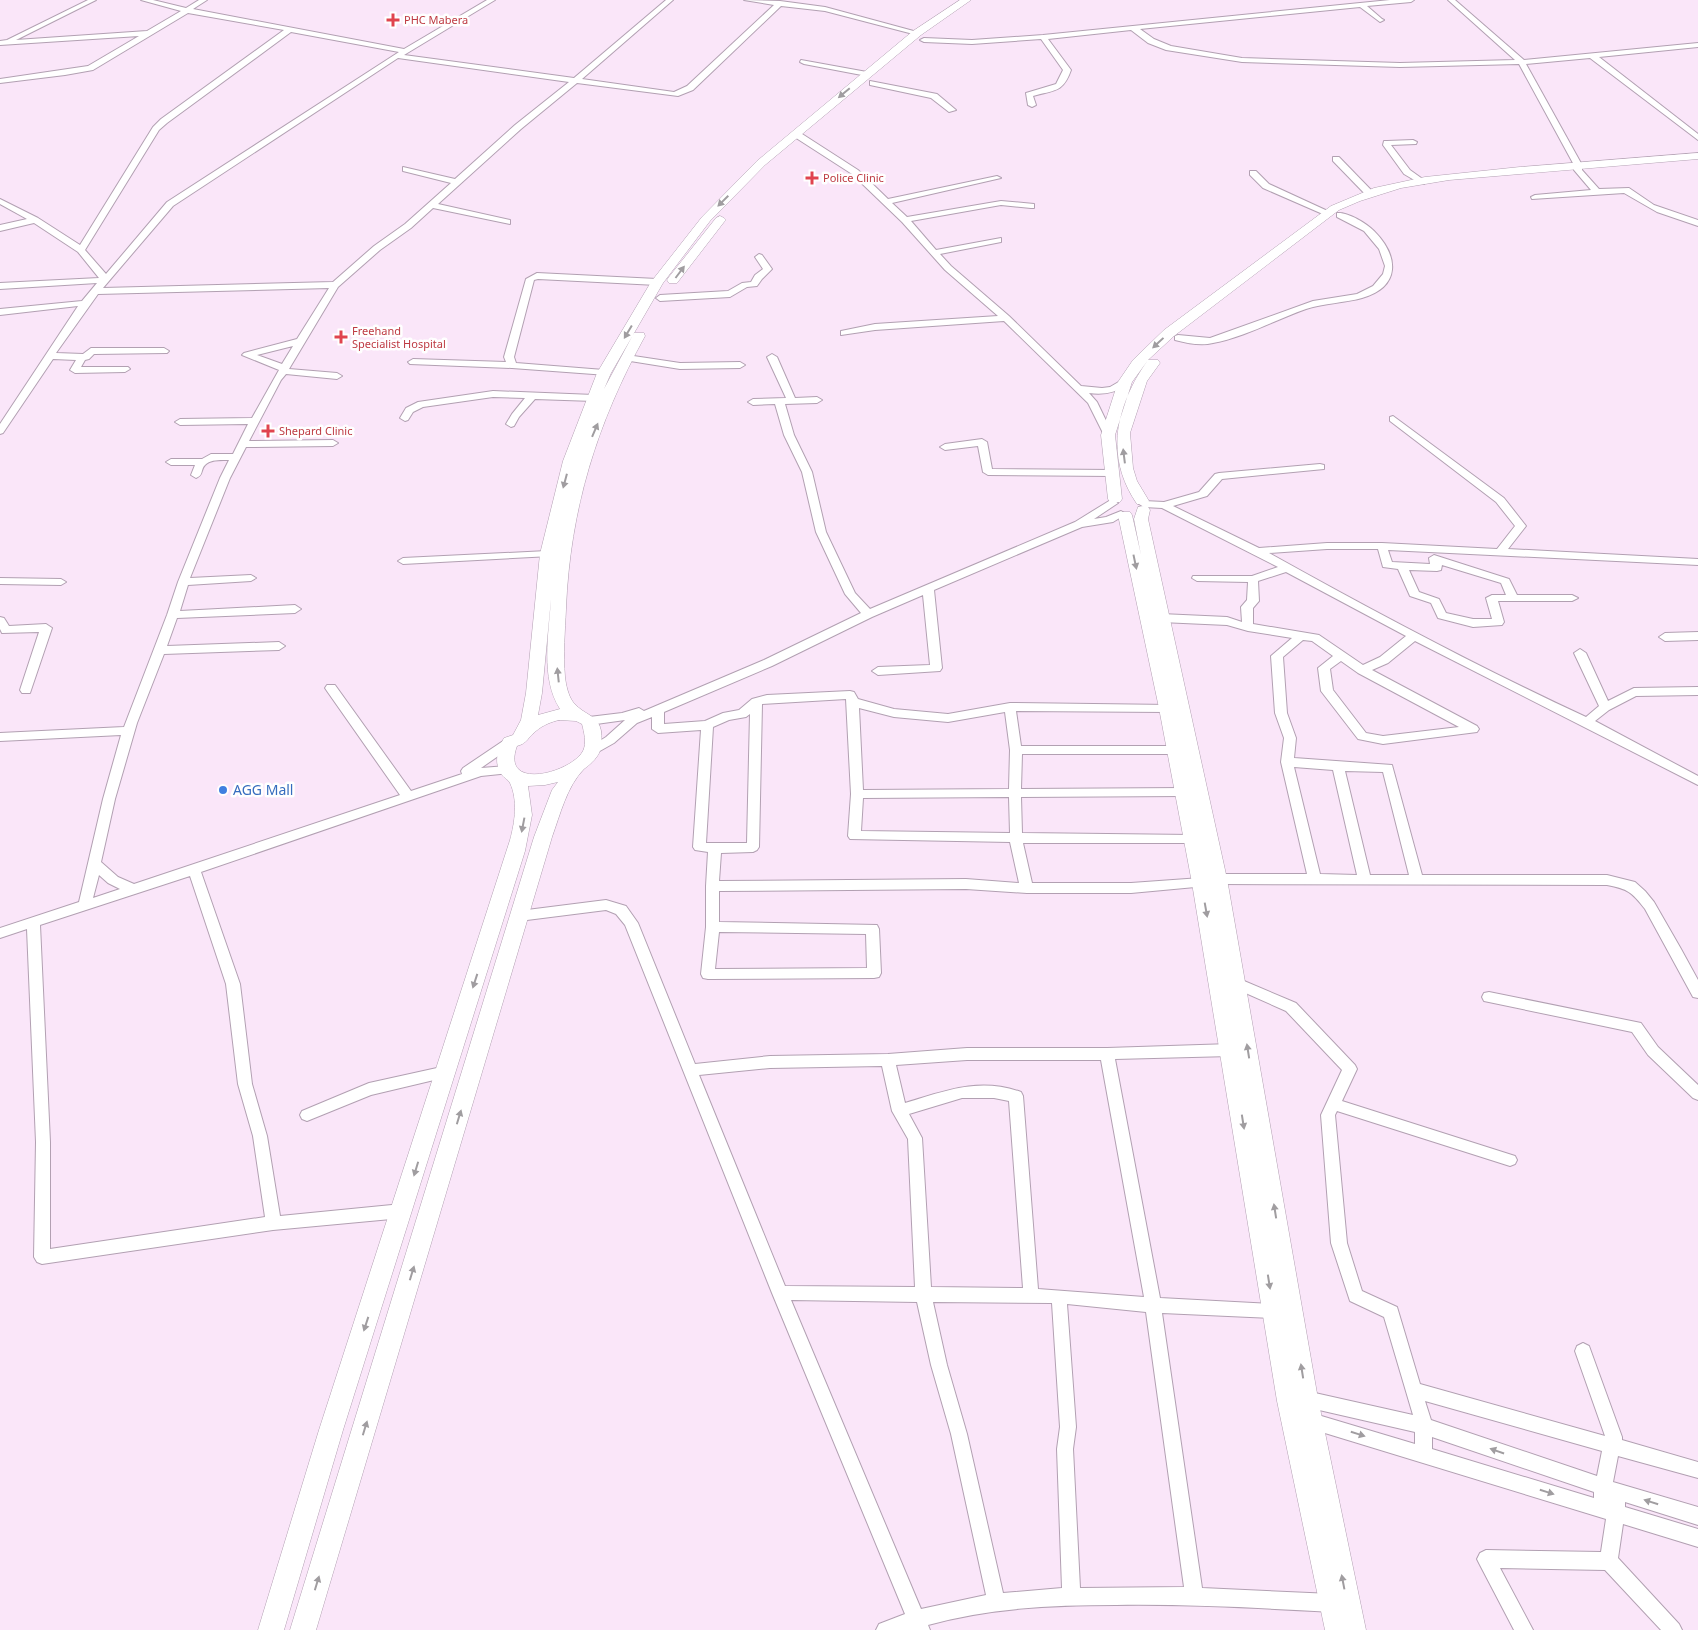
<svg xmlns="http://www.w3.org/2000/svg" width="1698" height="1630" font-family="'Noto Sans',sans-serif">
  <style>
    .lines { fill: none; stroke-linecap: round; stroke-linejoin: round }
    .minor-casing { stroke: #b2a0b2; stroke-width: 2 }
    .secondary-casing { stroke: #b2a0b2; stroke-width: 1 }
    .minor { fill: #fff; fill-rule: evenodd }
    .secondary { fill: #fff; fill-rule: evenodd }
    .oneway { fill: #a09da0 }
    .health-dot { fill: #e0444e; stroke: #fff; stroke-width: 2 }
    .shop-dot { fill: #3f7fe0; stroke: #fff; stroke-width: 2 }
    .labels { text-anchor: middle; stroke-width: 5; stroke-linejoin: round; paint-order: stroke }
    .far-health-label { font-size: 11px; fill: #be3a42; stroke: #fff; text-anchor: start }
    .shop-label { font-size: 14px; fill: #366cbe; stroke: #fff; text-anchor: start }
  </style>
  <rect width="100%" height="100%" fill="#fae6f9"/>
  <g class="lines">
    <defs>
      <g id="minor">
        <path d="M88 0H96L16 40 147 31 181 11 141 0H153L186 8 199 0H207L193 9 404 49 487 0H495L404 55 574 78 666 0H673L582 79 674 92 687 86 774 5 744 0 780 1 825 7 921 33 917 35 825 11 781 6 693 90 678 96 577 83 521 129 438 204 510 220V224L433 208 411 228 380 250 338 287 289 369 337 373 342 376 337 379 286 374 281 380 249 441 333 440 338 443 333 446 246 447 230 478 190 578 251 575 256 578 251 581 188 585 180 611 295 605 301 609 295 613 177 618 167 646 279 642 285 646 279 650 164 654 137 723 115 799 101 862 118 877 134 884 400 795 327 691 325 688 327 685H335L411 791 462 774 461 771 463 768 506 739H514L516 742 514 745 481 768 507 766 513 770 511 773 481 776 201 872 240 984 252 1084 267 1136 280 1216 402 1204 407 1206 410 1211 407 1216 402 1218 273 1230 42 1264 37 1262 34 1257 36 1142 27 929 0 938V928L79 902 103 799 121 735 0 741V733L124 727 167 615 178 582 220 478 229 460C221 460 211 459 205 465 200 470 204 475 196 478L191 475 195 465H171L166 462 171 459H202L211 454H233L248 424 180 425 175 422 180 419 252 418 279 370 242 355 244 353 297 339 329 288 98 294 56 353 83 354 91 348H164L169 351 167 353 94 354 89 359 85 360 81 367H128L130 369 125 372 75 373 70 370 76 360 53 359 3 433 0 434V424L78 306 0 315V309L82 301 97 283 0 289V283L99 278 78 252 34 223 0 231V225L27 219 0 204V199L38 218 80 245 153 127 161 119 284 30 188 13 93 70 65 75 0 83V79L88 66 139 36 0 45V41L7 40ZM291 32 399 52 167 202 106 274 85 250 159 130 167 123ZM398 58 569 82 515 125 455 179 403 167V171L451 183 405 224 374 246 333 282 103 288 173 206ZM293 346 282 364 257 355ZM99 875 108 883 120 889 93 898ZM190 876 226 984 238 1084 253 1136 265 1217 50 1249V1142L40 925Z"/>
        <path d="M1390 0H1414L1411 2 1367 6 1382 19 1384 20 1380 22 1360 7 1140 29 1154 39 1171 46 1242 58 1400 63 1515 60 1448 0H1455L1524 60 1698 43V47L1599 57 1698 134V140L1590 58 1526 64 1582 165V170L1599 189 1629 188 1654 205 1698 220V226L1657 212 1624 193 1532 199 1531 197 1535 195 1591 190 1574 170V165L1519 64 1400 67 1242 62 1166 50 1148 43 1131 30 1048 39 1071 70C1063 93 1054 90 1033 96L1036 105 1032 107 1028 105 1026 93 1056 84 1063 70 1041 39 972 44 924 42 920 40 924 38 972 40 1043 35Z"/>
        <path d="M801 60 867 72 871 74 867 76 804 64 800 62Z"/>
        <path d="M870 81 937 94 956 110 949 112 931 98 870 85Z"/>
        <path d="M793 132H799L858 170 888 199 997 176 1001 178 892 203 907 217 1001 201 1034 204V208H1031L1001 205 911 221 936 250 1001 238V242L940 254 951 266 1009 316 1081 386 1102 388 1110 387 1122 380H1128V384C1116 393 1103 395 1089 393L1097 402 1113 435 1111 437H1105L1088 403 1004 321 875 330 841 335V331L875 324 998 316 945 270 902 222 852 174 793 136Z"/>
        <path d="M1413 140 1417 142 1416 144 1391 145 1410 170 1424 180V184H1421L1404 174 1383 145 1384 141H1387Z"/>
        <path d="M1333 157H1339L1373 192V196H1367L1333 161Z"/>
        <path d="M1250 171H1256L1269 184 1332 213 1325 215 1263 188 1250 175Z"/>
        <path d="M1337 213C1348 212 1366 223 1374 231 1399 256 1401 287 1362 298 1344 303 1325 303 1306 309 1275 320 1245 337 1213 343 1201 346 1186 343 1175 340V336L1178 335 1210 338 1313 301 1357 294 1373 286 1383 274 1385 266 1379 249 1364 231 1337 217Z"/>
        <path d="M759 254 762 255 772 269 762 279 757 286 747 287 730 297 660 301 656 298 660 295 728 291 742 283 751 282 755 275 763 269 755 257Z"/>
        <path d="M537 273 657 279 661 282 657 285 538 279 534 280 514 357 516 363 604 370 609 373 607 375 512 368 410 364 408 362 413 359 506 362 504 357 526 279Z"/>
        <path d="M772 354 777 357 795 398 817 397 822 400 817 403 785 404 794 435 812 472 826 532 855 593 870 609 1075 522 1109 501 1113 500 1118 503 1094 519 1106 517 1121 511 1126 514 1113 522 1082 527 934 590 942 668 940 671 878 675 872 671 878 667 930 665 923 595 872 617 772 666 664 712V724L705 721 723 713 739 710 752 699 767 695 850 691 854 692 858 699 894 709 948 714 1010 703 1171 705 1173 708 1171 711 1167 712 1016 711 1021 746H1174L1180 750 1174 754H1022L1021 789 1184 788 1190 792 1184 796 1021 797 1022 833 1192 835 1196 837 1198 840 1196 843H1023L1032 883H1131L1201 878 1206 880 1207 883 1206 886 1131 893H1027L966 889 719 891V922L877 925 879 929 881 973 879 977 874 978 708 979 703 978 701 974 706 927V886L708 852 695 850 693 847 701 730 658 733 652 729V717L637 723 614 743 591 756 585 752 587 749 606 737 625 720 589 725 583 721 589 717 622 713 639 708 644 711 764 660 861 613 845 594 816 532 802 472 784 435 775 404 753 405 748 402 753 399 786 398 767 357ZM846 699 851 794 848 836 850 839 1010 842 1019 883 966 879 719 881 721 853 753 852 757 850 759 847 762 704ZM859 708 894 717 948 722 1005 712 1010 750 1009 789 863 790ZM750 714 747 843H706L713 727 729 720 746 717ZM1009 797 1010 833 861 831 863 798ZM719 932 866 934 867 968 715 969Z"/>
        <path d="M627 355 680 363 740 362 745 365 740 368 680 369 624 360 622 358Z"/>
        <path d="M493 391 594 395 599 398 594 401 535 399 519 417 514 426 511 427 506 424 512 414 525 398 493 397 423 407 413 412 408 420 405 421 400 418 406 408 418 402Z"/>
        <path d="M1393 416 1504 498 1526 526 1508 549 1698 559V565L1388 550 1392 562 1430 564 1429 558 1434 555 1509 579 1517 595H1572L1578 598 1572 601H1498L1504 622 1502 625 1473 627 1438 618 1431 603 1410 596 1398 569 1383 567 1378 549H1327L1269 553C1373 611 1478 667 1586 717L1599 706 1574 653 1580 649 1586 653 1608 701 1634 688 1698 687V695L1636 696 1609 710 1595 721 1698 776V785L1415 641 1388 663 1372 670 1477 726 1479 729 1477 732 1383 744 1358 739 1321 691 1318 668 1333 656 1312 641 1303 640 1283 657 1287 713 1296 738 1294 758 1392 765 1422 875H1607L1635 882 1645 891 1654 902 1681 949 1698 980V998L1693 997 1645 909C1632 892 1628 889 1607 885L1218 884 1213 882 1212 879 1213 876 1218 874H1307L1281 762 1284 738 1275 713 1271 656 1292 638 1248 631 1227 625 1161 622 1155 618 1161 614 1227 617 1242 622 1241 607 1247 600 1248 582 1197 581 1192 578 1193 576H1252L1278 567 1162 508 1144 507 1139 504 1144 501 1164 502 1199 492 1215 474 1219 473 1320 464 1324 465V469L1222 479 1207 496 1173 506 1259 548 1327 543H1382L1497 549 1515 526 1496 502 1390 421V417ZM1442 565 1501 583 1506 595H1492L1486 598 1492 619H1473L1446 613 1439 599 1419 592 1409 570 1437 571 1441 570ZM1286 572 1406 636 1380 657 1363 665 1319 635 1253 624V608L1259 601 1258 581ZM1341 661 1358 673 1459 727 1383 736 1366 733 1333 690 1330 669ZM1294 767 1333 770 1357 875 1320 874ZM1345 771 1383 772 1409 875H1370Z"/>
        <path d="M982 439 987 442 992 469 1113 470 1118 473 1113 476 988 475 983 472 978 446 945 450 940 447 945 444Z"/>
        <path d="M547 551 552 554 551 556 403 564 398 561 403 558Z"/>
        <path d="M0 578 61 579 66 582 61 585 0 584Z"/>
        <path d="M0 617 4 618 9 626 46 624 52 628 30 693H22L20 690 39 632 2 633 0 629Z"/>
        <path d="M1698 632V640L1665 641 1659 637 1665 633Z"/>
        <path d="M606 900 626 906 638 923 695 1064 770 1056 888 1054 967 1048H1107L1231 1044 1236 1046 1238 1050 1236 1054 1231 1056 1115 1059 1160 1298 1273 1304 1279 1306 1281 1311 1279 1316 1273 1318 1162 1313 1202 1588 1332 1594 1338 1597 1341 1603 1338 1609 1332 1612C1260 1608 1188 1604 1116 1605 1053 1605 989 1608 928 1625L930 1630H876L879 1624 905 1614 772 1293 625 925 616 914 606 910 519 921 514 920 512 916 514 912 519 911ZM967 1060H1101L1144 1297 1038 1289 1023 1096 1021 1092C979 1077 945 1091 905 1103L896 1065ZM882 1066 892 1111 908 1139 915 1287 785 1286 699 1075 770 1068ZM962 1098H994L1009 1101 1023 1288 931 1287 922 1138 909 1114ZM791 1300 917 1302 931 1365 951 1434 986 1595 921 1609ZM933 1302 1052 1303 1060 1427 1057 1449 1062 1588 1003 1593 967 1434 947 1365ZM1067 1304 1146 1312 1184 1587 1080 1588 1073 1449 1076 1427Z"/>
        <path d="M1237 978 1296 1003 1355 1065 1357 1069 1342 1101 1515 1156 1517 1160 1515 1164 1510 1166 1337 1111 1335 1115 1347 1243 1362 1291 1397 1307 1420 1384 1605 1436 1575 1351 1577 1346 1583 1343 1589 1346 1622 1437V1440L1698 1462V1478L1618 1456 1613 1482 1698 1507V1525L1625 1502V1507L1698 1529V1547L1623 1524 1618 1558 1679 1624 1682 1630H1661L1605 1570 1500 1568 1533 1630H1514L1480 1565 1477 1559 1480 1553 1486 1550 1601 1552 1606 1519 1302 1426 1300 1420 1302 1414 1308 1412 1415 1444V1432L1306 1407 1302 1408 1296 1406 1294 1400 1296 1394 1306 1391 1413 1415 1384 1317 1350 1301 1331 1243 1321 1115 1342 1070 1286 1011 1232 987 1230 983 1232 979ZM1425 1401 1602 1451 1597 1476 1431 1420ZM1432 1437 1594 1492V1498L1432 1449Z"/>
        <path d="M1489 992 1641 1023 1658 1047 1698 1085V1100L1693 1098 1648 1055 1632 1032 1484 1001 1482 997 1484 993Z"/>
        <path d="M446 1066 451 1068 453 1072 451 1076 371 1095 307 1121 302 1119 300 1115 302 1111 369 1083Z"/>
      </g>
      <g id="secondary">
        <path d="M960 0H971L921 35 765 165 710 221 663 283 611 373 604 389 634 333H644L645 336C597 423 570 509 566 609 565 631 563 654 565 677 566 685 568 695 573 702 587 719 605 713 601 746 600 756 592 763 584 769 567 786 560 815 552 837L316 1630H290L534 837 552 790 558 782 545 785 528 786 532 815 525 851 343 1430 284 1630H258L319 1430 510 840C515 822 518 800 510 783 508 779 504 778 502 775 493 763 498 749 504 738L513 735 521 720 526 693 540 554 563 461 597 373 651 282 702 217 757 161 913 31ZM551 599C549 633 540 678 560 709L538 715 542 693ZM559 720 576 721 582 724C584 732 587 743 583 751 571 773 500 792 517 746 528 743 527 738 536 731 543 725 551 722 559 720Z"/>
        <path d="M1698 153V159L1449 180 1401 188 1360 201 1339 210 1174 336 1148 360H1158L1160 363 1147 381 1130 433 1133 468 1137 481 1149 501 1147 504H1137C1104 456 1116 405 1148 360L1132 382 1115 435 1122 499 1120 502H1110L1108 499 1101 435 1118 382 1133 360 1164 330 1331 206 1374 188 1425 177 1520 167Z"/>
        <path d="M720 216 724 218 726 220 724 222 677 283H669L667 280 669 277 716 218Z"/>
        <path d="M1143 506 1148 507 1150 510 1148 519 1227 879 1318 1399 1366 1630H1325L1277 1401 1192 883 1159 708 1118 515 1120 512H1130L1132 515 1141 555 1134 519 1138 507Z"/>
      </g>
    </defs>
    <use href="#minor" class="minor-casing"/>
    <use href="#secondary" class="secondary-casing"/>
    <use href="#minor" class="minor"/>
    <use href="#secondary" class="secondary"/>
  </g>
  <defs><path id="oneway-solid" d="M-6-.8H1V-3.2L6.5 0L1 3.2V.8H-6Z" transform="scale(1.25)"/></defs>
  <g class="oneway">
    <use href="#oneway-solid" transform="translate(844 93) rotate(140)"/>
    <use href="#oneway-solid" transform="translate(723 201) rotate(135)"/>
    <use href="#oneway-solid" transform="translate(680 272) rotate(-53)"/>
    <use href="#oneway-solid" transform="translate(628 332) rotate(121)"/>
    <use href="#oneway-solid" transform="translate(1158 343) rotate(137)"/>
    <use href="#oneway-solid" transform="translate(595 430) rotate(-67)"/>
    <use href="#oneway-solid" transform="translate(1124 456) rotate(-97)"/>
    <use href="#oneway-solid" transform="translate(565 481) rotate(105)"/>
    <use href="#oneway-solid" transform="translate(1135 562) rotate(78)"/>
    <use href="#oneway-solid" transform="translate(558 675) rotate(-96)"/>
    <use href="#oneway-solid" transform="translate(523 825) rotate(101)"/>
    <use href="#oneway-solid" transform="translate(1206 910) rotate(80)"/>
    <use href="#oneway-solid" transform="translate(475 981) rotate(108)"/>
    <use href="#oneway-solid" transform="translate(1248 1051) rotate(-99)"/>
    <use href="#oneway-solid" transform="translate(459 1117) rotate(-73)"/>
    <use href="#oneway-solid" transform="translate(1243 1122) rotate(81)"/>
    <use href="#oneway-solid" transform="translate(416 1169) rotate(107)"/>
    <use href="#oneway-solid" transform="translate(1275 1211) rotate(-99)"/>
    <use href="#oneway-solid" transform="translate(412 1273) rotate(-73)"/>
    <use href="#oneway-solid" transform="translate(1269 1282) rotate(81)"/>
    <use href="#oneway-solid" transform="translate(366 1324) rotate(108)"/>
    <use href="#oneway-solid" transform="translate(1302 1371) rotate(-99)"/>
    <use href="#oneway-solid" transform="translate(365 1428) rotate(-73)"/>
    <use href="#oneway-solid" transform="translate(1358 1434) rotate(17)"/>
    <use href="#oneway-solid" transform="translate(1497 1451) rotate(-161)"/>
    <use href="#oneway-solid" transform="translate(1547 1492) rotate(17)"/>
    <use href="#oneway-solid" transform="translate(1651 1502) rotate(-163)"/>
    <use href="#oneway-solid" transform="translate(1343 1582) rotate(-101)"/>
    <use href="#oneway-solid" transform="translate(317 1583) rotate(-73)"/>
  </g>
  <g class="health-dot">
    <path d="M390.5 12.5h5v5h5v5h-5v5h-5v-5h-5v-5h5z"/>
    <path d="M809.5 170.5h5v5h5v5h-5v5h-5v-5h-5v-5h5z"/>
    <path d="M338.5 329.5h5v5h5v5h-5v5h-5v-5h-5v-5h5z"/>
    <path d="M265.5 423.5h5v5h5v5h-5v5h-5v-5h-5v-5h5z"/>
  </g>
  <circle class="shop-dot" cx="223" cy="790" r="5"/>
  <g class="labels">
    <g class="far-health-label">
      <text x="404" y="24">PHC Mabera</text>
      <text x="823" y="182">Police Clinic</text>
      <text x="352" y="335">Freehand<tspan x="352" dy="13">Specialist Hospital</tspan></text>
      <text x="279" y="435">Shepard Clinic</text>
    </g>
    <g class="shop-label">
      <text x="233" y="795">AGG Mall</text>
    </g>
  </g>
</svg>
